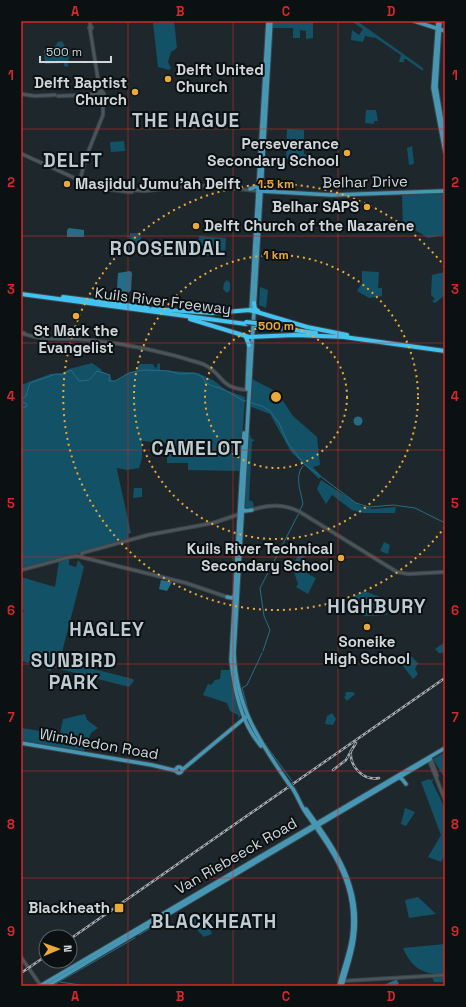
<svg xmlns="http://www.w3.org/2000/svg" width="466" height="1007" font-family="'Space Grotesk',sans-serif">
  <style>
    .green { fill: #135166 }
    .water { fill: #256d87 }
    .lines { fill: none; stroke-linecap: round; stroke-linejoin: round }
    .stream { stroke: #256d87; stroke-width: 1 }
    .minor-casing { stroke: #3b4448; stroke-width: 4.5 }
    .major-casing { stroke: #3b4448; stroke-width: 5.5 }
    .highway-casing { stroke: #3b4448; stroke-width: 6 }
    .minor { stroke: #4a565a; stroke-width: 2.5 }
    .major { stroke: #4697b4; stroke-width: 3.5 }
    .highway { stroke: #44c3f0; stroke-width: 4 }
    .rail-casing { stroke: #a5abaf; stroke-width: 2.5 }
    .rail { stroke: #0b1012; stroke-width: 1; stroke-dasharray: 3; stroke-linecap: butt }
    .major-bridge-casing { stroke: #3b4448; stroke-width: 5.5; stroke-linecap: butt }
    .highway-bridge-casing { stroke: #3b4448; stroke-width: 6; stroke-linecap: butt }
    .major-bridge { stroke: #4697b4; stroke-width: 3.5 }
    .highway-bridge { stroke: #44c3f0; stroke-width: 4 }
    .grid { fill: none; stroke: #d62828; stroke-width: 1; stroke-opacity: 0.55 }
    .ring { fill: none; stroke: #eba93a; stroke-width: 2; stroke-dasharray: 2 4 }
    .poi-dot { fill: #eba93a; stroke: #0b1012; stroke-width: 1.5 }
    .labels { text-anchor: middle; stroke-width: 4; stroke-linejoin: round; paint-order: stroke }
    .poi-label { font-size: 15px; font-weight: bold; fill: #d0d6d9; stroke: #0b1012; text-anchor: end }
    .street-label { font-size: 15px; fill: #d0d6d9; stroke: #0b1012 }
    .district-label { font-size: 19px; font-weight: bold; letter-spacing: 1px; fill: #becbd1; stroke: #0b1012 }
    .centre { fill: #eba93a; stroke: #0b1012; stroke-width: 2 }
    .ring-label { font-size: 12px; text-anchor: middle; font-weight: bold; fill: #eba93a; stroke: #0b1012; stroke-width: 4; stroke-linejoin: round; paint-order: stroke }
    .neatline { fill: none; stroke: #d62828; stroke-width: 1.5 }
    .grid-label { font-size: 13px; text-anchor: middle; font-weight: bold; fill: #d62828 }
  </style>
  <rect width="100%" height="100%" fill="#1e282c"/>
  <g class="green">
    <path d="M174 21 177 48 171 52 168 62 171 68 169 70 158 67 153 23Z"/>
    <path d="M272 21H313V38L306 39V31L300 30V38H293V28H271Z"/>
    <path d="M351 21H357L423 68V71L406 59H404V62H399L401 55 376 38 365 36 363 42 351 40 352 30 359 35 363 29Z"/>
    <path d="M62 41 69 53 68 67 64 66V63L45 64 44 50 53 49 58 42Z"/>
    <path d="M366 110H376L378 121H374V124L365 123Z"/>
    <path d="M287 129 304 130V154L307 155 306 160 286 159Z"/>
    <path d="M124 141 125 151 111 152 110 142Z"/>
    <path d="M412 146 414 164 409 165 407 148Z"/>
    <path d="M445 192V235L428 238 412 228H403L402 195Z"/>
    <path d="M130 233H138L141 236 140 252 128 251Z"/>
    <path d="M199 236 226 238 225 256 198 255Z"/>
    <path d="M362 271 379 272 378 288H382V296L369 298 357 291 362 283Z"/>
    <path d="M445 272V295L435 303 432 301 435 299 431 295 432 275Z"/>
    <path d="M227 280 230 283V290L227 293 223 289 224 283Z"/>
    <path d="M260 287 268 290 266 308 259 305Z"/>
    <path d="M92 363 102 370 101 371 110 375 112 381C123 380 124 372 135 371L140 364H153L156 369 158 363 160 364V370L198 373 213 380 226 390 245 397 240 471 188 470V463H167V447H165V443L142 441V458L139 468 127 470 117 468V470L131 533 128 534 129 540 21 569V385L50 374 62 373 69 369Z"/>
    <path d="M252 379 277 392 293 416 317 437 320 465 313 467 321 476 319 479 291 452 270 414 249 406Z"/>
    <path d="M248 433 252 439 255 440 252 442 249 500 253 502 254 508 245 510Z"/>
    <path d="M321 480 361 506 372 509 396 507 395 513H363L352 510 332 495 326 504 317 489Z"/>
    <path d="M134 488H142V497L133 498Z"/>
    <path d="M384 542 390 545 388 554 380 551Z"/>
    <path d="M302 548 309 551 300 564 295 561Z"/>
    <path d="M69 559V565L76 567 78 560 84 567 60 660 57 659V663L61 664 62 661 133 679 134 681 129 687 52 667 51 671 47 670V667L21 661V613L24 611 21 607V577L55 587 59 561Z"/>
    <path d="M296 568 304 572 307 568 310 570 308 574 316 578 308 594 296 587 298 584 294 572Z"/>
    <path d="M364 591 389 600 392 609 387 610V615L365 616 347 608 352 597Z"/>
    <path d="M445 642V653H439L435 649Z"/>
    <path d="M410 655 418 663 415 669 418 674 413 679 400 662Z"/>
    <path d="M221 670H230L233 690 241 714 238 719V715L230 711 227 703 203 695 208 684 211 685 215 680 220 679Z"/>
    <path d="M347 692H353L355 694 347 701 344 697 346 696 345 693Z"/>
    <path d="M332 713 336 719 333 725 325 724 327 716Z"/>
    <path d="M85 714 87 720 98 728 91 733 84 751 21 742V728L60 734 63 719Z"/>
    <path d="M445 752V776L444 777 433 759Z"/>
    <path d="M429 779 430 780 434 779 432 782 445 808V855L441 862 428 857 441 835 421 782Z"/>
    <path d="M405 808 415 812 406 826 401 824Z"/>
    <path d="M418 897 436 914 409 918 405 900Z"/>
    <path d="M204 912 212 934 204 937 197 930 189 928 187 925 193 923 191 920Z"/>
    <path d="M445 944V974C424 975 412 969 403 948Z"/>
    <path d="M445 976V982H434L432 977Z"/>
  </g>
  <g class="water">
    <path d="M69 228 84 230V237H67V230Z"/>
    <path d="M155 250 166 252 165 256H155L152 252Z"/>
    <path d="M130 271 132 273 131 290 130 292 119 291 117 289 118 273Z"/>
    <circle cx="358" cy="421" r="4.5"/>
    <path d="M161 580 172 582 167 591 159 589Z"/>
    <path d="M395 980H397L399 984 394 986H382Z"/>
  </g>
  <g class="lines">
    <g class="stream">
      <path d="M21 400 26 396 30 383 56 374 62 375 71 370 79 381 89 380 97 371 110 375 109 381H115L129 373 143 370 169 371 180 374 194 373 203 377 205 382 210 385 225 390 242 400 262 406 270 411 279 423 288 443 303 463 356 503 369 507 393 505 415 508 445 523"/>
      <path d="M21 401 27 404V406L21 409"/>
      <path d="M300 510 303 504C301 492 294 476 303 466"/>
      <path d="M263 651 270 630 264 616 260 588 299 513"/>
      <path d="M248 710 242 688 247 685 262 653"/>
      <path d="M263 741 292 781"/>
      <path d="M139 935 167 918"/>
      <path d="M60 982 87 986"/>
      <path d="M52 986 135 938"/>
    </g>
    <defs>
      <g id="minor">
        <path d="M90 21V27"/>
        <path d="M91 26 92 28 91 29 89 28Z"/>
        <path d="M90 29 100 92"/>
        <path d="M102 91 104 94 101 95 100 93Z"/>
        <path d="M21 94 35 96 55 95"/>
        <path d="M58 96 87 95 100 93"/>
        <path d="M22 154 79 180"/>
        <path d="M80 180 86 157 103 115V95"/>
        <path d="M80 180 81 182 80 183 78 181Z"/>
        <path d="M81 183 97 188 129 192"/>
        <path d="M187 185 189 186 188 188 186 187Z"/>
        <path d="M188 186H210L258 191"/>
        <path d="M130 190H131L132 192H130Z"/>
        <path d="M132 190 145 191 186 186"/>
        <path d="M23 333H24L25 334H23Z"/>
        <path d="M24 334C46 342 66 337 89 340 128 344 166 352 203 364 225 374 218 389 249 390"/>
        <path d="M251 510C268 505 283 503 300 512L397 572 408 574 445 572"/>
        <path d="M81 557 82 553 148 535 213 523 240 514"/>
        <path d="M21 570 70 557 77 556 186 583 227 597"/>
        <path d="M431 759 437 776"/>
        <path d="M429 760 445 800"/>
        <path d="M21 957 41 986"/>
        <path d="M342 981 445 975"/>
      </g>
      <g id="major">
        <path d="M271 21 234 653C236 707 259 741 289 784"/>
        <path d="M414 21 445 31"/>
        <path d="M438 21 433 88 445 152"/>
        <path d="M440 21 436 87 444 135"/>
        <path d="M250 189 258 186"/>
        <path d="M260 191 332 195 445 191"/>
        <path d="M251 311 268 21"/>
        <path d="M247 389 249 343"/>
        <path d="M244 433 231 660C234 690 241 723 261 746"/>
        <path d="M243 509 245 511 252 510"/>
        <path d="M227 597 232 598 234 596"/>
        <path d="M21 743 152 765 177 771"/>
        <circle cx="179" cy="770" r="3"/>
        <path d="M182 770 246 717"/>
        <path d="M400 778 402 779 406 784"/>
        <path d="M293 789C298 797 301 806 306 813 334 853 358 884 352 936 350 953 343 969 339 986"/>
        <path d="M306 809C335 849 362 887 354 939 352 955 346 970 342 986"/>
        <path d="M40 986 445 748"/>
        <path d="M47 986 430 759"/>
      </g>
      <g id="highway">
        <path d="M21 294 246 324"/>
        <path d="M63 297 148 308"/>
        <path d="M254 303 255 309 258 311"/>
        <path d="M152 309 213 313 250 310 307 327 347 335"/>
        <path d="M190 319 249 337 295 335 346 337"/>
        <path d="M256 325 316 333"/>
        <path d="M246 337 249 345"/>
        <path d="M344 337 445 351"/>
      </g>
    </defs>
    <use href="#minor" class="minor-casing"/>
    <use href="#major" class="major-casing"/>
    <use href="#highway" class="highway-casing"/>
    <use href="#minor" class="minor"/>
    <use href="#major" class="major"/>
    <use href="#highway" class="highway"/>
    <defs>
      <g id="rail">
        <path d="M356 743 351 751C349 767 364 781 379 778"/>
        <path d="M333 770 346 760 351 751"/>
        <path d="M70 939 445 678"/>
        <path d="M21 973 46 956"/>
      </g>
    </defs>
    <use href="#rail" class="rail-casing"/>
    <use href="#rail" class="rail"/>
    <defs>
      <path id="major-bridge" d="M289 784 293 789"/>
      <path id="highway-bridge" d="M246 322 256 323"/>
    </defs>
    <use href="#major-bridge" class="major-bridge-casing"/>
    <use href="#highway-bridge" class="highway-bridge-casing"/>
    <use href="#major-bridge" class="major-bridge"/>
    <use href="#highway-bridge" class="highway-bridge"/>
  </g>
  <path class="grid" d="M128 21V986M233 21V986M338 21V986M21 129H445M21 236H445M21 343H445M21 450H445M21 557H445M21 664H445M21 771H445M21 878H445"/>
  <g class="ring">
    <circle cx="276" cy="397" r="71"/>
    <circle cx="276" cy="397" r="142"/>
    <path d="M445 527A213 213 0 1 1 445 267"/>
  </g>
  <g class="poi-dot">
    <circle cx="168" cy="79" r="4"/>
    <circle cx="135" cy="92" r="4"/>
    <circle cx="347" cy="153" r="4"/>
    <circle cx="67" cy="184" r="4"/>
    <circle cx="367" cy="207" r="4"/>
    <circle cx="196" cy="226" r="4"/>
    <circle cx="76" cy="316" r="4"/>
    <circle cx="341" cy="558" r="4"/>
    <circle cx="367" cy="627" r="4"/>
    <rect x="114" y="903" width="10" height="10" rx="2"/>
  </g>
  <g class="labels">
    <g class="poi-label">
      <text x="176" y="75" text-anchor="start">Delft United<tspan x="176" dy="17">Church</tspan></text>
      <text x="127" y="88">Delft Baptist<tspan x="127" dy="17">Church</tspan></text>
      <text x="339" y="149">Perseverance<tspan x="339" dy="17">Secondary School</tspan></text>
      <text x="75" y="189" text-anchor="start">Masjidul Jumu'ah Delft</text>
      <text x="359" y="212">Belhar SAPS</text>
      <text x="204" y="231" text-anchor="start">Delft Church of the Nazarene</text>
      <text x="76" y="336" text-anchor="middle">St Mark the<tspan x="76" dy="17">Evangelist</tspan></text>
      <text x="333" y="554">Kuils River Technical<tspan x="333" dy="17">Secondary School</tspan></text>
      <text x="367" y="647" text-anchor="middle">Soneike<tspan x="367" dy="17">High School</tspan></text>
      <text x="110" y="913">Blackheath</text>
    </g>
    <g class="street-label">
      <text transform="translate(365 182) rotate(-1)" y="5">Belhar Drive</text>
      <text transform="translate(163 301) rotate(7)" y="5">Kuils River Freeway</text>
      <text transform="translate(99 744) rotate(10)" y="5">Wimbledon Road</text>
      <text transform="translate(236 856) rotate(-30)" y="5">Van Riebeeck Road</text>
    </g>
    <g class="district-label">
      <text x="186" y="127">THE HAGUE</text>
      <text x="73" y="167">DELFT</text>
      <text x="168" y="255">ROOSENDAL</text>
      <text x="197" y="455">CAMELOT</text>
      <text x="377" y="613">HIGHBURY</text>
      <text x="107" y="636">HAGLEY</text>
      <text x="74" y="667">SUNBIRD<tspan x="74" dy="22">PARK</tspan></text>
      <text x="214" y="928">BLACKHEATH</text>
    </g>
  </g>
  <circle cx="276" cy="397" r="6" class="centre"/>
  <g class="ring-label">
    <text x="276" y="188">1.5 km</text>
    <text x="276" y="259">1 km</text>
    <text x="276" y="330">500 m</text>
  </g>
  <rect width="466" height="1007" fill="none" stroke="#0b1012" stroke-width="44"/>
  <g transform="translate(58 949) rotate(88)"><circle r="19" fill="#0b1012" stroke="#5a5f62"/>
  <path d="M0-3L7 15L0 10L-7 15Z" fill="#eba93a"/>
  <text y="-6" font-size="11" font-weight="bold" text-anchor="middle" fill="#d0d6d9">N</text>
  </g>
  <path d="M40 56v6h71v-6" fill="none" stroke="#d0d6d9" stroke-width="2"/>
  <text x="46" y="56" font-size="12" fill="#d0d6d9" stroke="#0b1012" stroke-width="3" paint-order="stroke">500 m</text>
  <rect x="22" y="22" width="422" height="963" class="neatline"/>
  <g class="grid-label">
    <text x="75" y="16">A</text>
    <text x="180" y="16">B</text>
    <text x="286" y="16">C</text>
    <text x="391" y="16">D</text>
    <text x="11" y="80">1</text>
    <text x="455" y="80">1</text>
    <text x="11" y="187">2</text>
    <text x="455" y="187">2</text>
    <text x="11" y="294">3</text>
    <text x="455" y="294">3</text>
    <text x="11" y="401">4</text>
    <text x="455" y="401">4</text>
    <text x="11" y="508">5</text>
    <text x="455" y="508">5</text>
    <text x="11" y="615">6</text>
    <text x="455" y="615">6</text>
    <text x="11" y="722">7</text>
    <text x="455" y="722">7</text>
    <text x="11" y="829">8</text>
    <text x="455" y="829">8</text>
    <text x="11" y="936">9</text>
    <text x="455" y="936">9</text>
    <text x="75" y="1001">A</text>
    <text x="180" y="1001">B</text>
    <text x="286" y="1001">C</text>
    <text x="391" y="1001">D</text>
  </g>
</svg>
